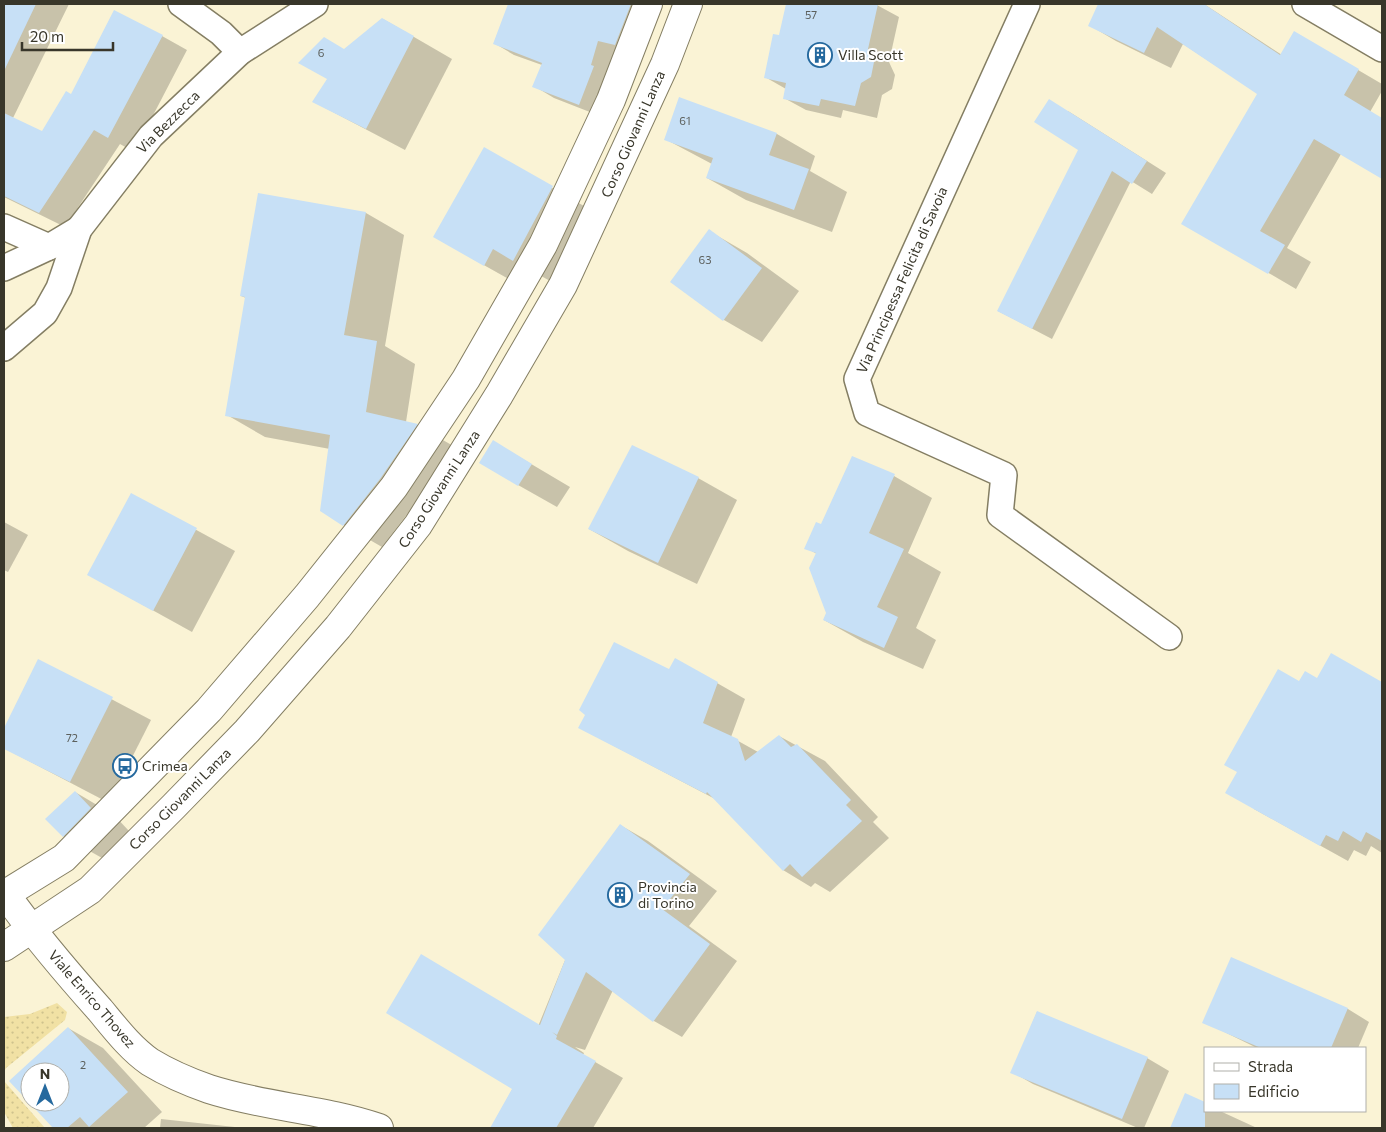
<svg xmlns="http://www.w3.org/2000/svg" width="1386" height="1132" font-family="Commissioner,sans-serif">
  <style>
    .grass { fill: url(#grass-dots) }
    .shadow { fill: #0003 }
    .building { fill: #c7e0f6; fill-rule: evenodd }
    .lines { fill: none; stroke-linecap: round; stroke-linejoin: round }
    .minor-casing { stroke: #847e63; stroke-width: 28 }
    .tertiary-casing { stroke: #847e63; stroke-width: 30 }
    .minor { stroke: #fff; stroke-width: 25 }
    .tertiary { stroke: #fff; stroke-width: 28 }
    .labels { text-anchor: middle; stroke-width: 4; stroke-linejoin: round; paint-order: stroke }
    .number-label { font-size: 11px; fill: #5c605d }
    .poi-label { font-size: 14px; fill: #38362a; stroke: #fff; text-anchor: start }
    .street-label { font-size: 14px; fill: #38362a; stroke: #fff }
  </style>
  <defs>
    <pattern id="grass-dots" width="8" height="8" patternUnits="userSpaceOnUse" patternTransform="scale(1.25)"><rect width="8" height="8" fill="#f1e1a4"/><path d="M2 2h.1M6 6h.1" fill="none" stroke="#cfc28d" stroke-width="1.8" stroke-linecap="round"/></pattern>
  </defs>
  <rect width="100%" height="100%" fill="#faf3d5"/>
  <g class="grass">
    <path d="M57 1003 67 1012 65 1020 6 1068 4 1072V1017L30 1014Z"/>
    <path d="M4 1081 45 1128H13L4 1112Z"/>
  </g>
  <g class="shadow">
    <path d="M4 4H69L13 118 43 133 72 96 162 36 187 50 134 152 120 144 65 227 4 197Z"/>
    <path d="M509 4H654L600 116 554 98 534 86 542 65 514 55 494 43Z"/>
    <path d="M787 4H875L899 17 889 62 895 75 892 89 882 95 877 118 843 110 841 118 806 110 784 98 786 89 765 77 780 37Z"/>
    <path d="M1100 4H1204L1282 55 1295 33 1382 84V91L1370 112 1382 119V178L1341 154 1287 248 1311 262 1296 289 1183 223 1259 94 1183 44 1171 68 1116 41 1089 25Z"/>
    <path d="M383 19 452 59 405 150 314 102 345 50Z"/>
    <path d="M680 99 777 134 815 156 810 171 847 192 832 232 746 200 707 178 712 164 665 139Z"/>
    <path d="M1068 111 1166 173 1152 194 1131 181 1052 339 998 311 1080 149Z"/>
    <path d="M484 149 591 210 552 282 532 271 523 287 473 259Z"/>
    <path d="M259 195 366 213 404 235 385 346 415 364 406 422 417 425 455 447 428 487 382 547 344 525 330 449 265 437 227 415 246 298 241 296Z"/>
    <path d="M709 231 747 253 799 291 762 342 724 320Z"/>
    <path d="M494 442 570 487 557 507 518 485Z"/>
    <path d="M894 476 932 498 908 553 941 572 916 628 936 640 923 669 863 642 824 620 827 613 817 554 806 548 822 525Z"/>
    <path d="M698 478 737 500 697 584 628 551 589 529Z"/>
    <path d="M132 495 235 551 192 632 89 575Z"/>
    <path d="M4 522 28 535 8 572 4 570Z"/>
    <path d="M1332 655 1382 683V853L1371 846 1366 856 1354 850 1348 861 1254 809 1300 682 1318 680Z"/>
    <path d="M39 661 151 720 109 803 4 748V730Z"/>
    <path d="M669 671 717 683 745 699 731 737 758 752 779 736 825 761 878 817 873 822 889 838 830 892 815 883 811 887 783 870 717 800 580 728Z"/>
    <path d="M75 792 114 815 129 831 102 858 63 836Z"/>
    <path d="M620 825 648 841 717 891 689 926 737 961 682 1037 654 1021 613 990 585 1050 575 1047 584 1053 583 1055 623 1078 593 1128H491L513 1088Z"/>
    <path d="M1231 959 1348 1009 1369 1022 1358 1048H1257L1204 1022Z"/>
    <path d="M1037 1012 1147 1058 1169 1071 1144 1128H1138L1033 1084 1012 1072Z"/>
    <path d="M68 1028 103 1048 162 1112 144 1128H55L30 1102H60V1072H30V1102L11 1081Z"/>
    <path d="M1186 1095 1205 1111H1220L1257 1128H1171Z"/>
    <path d="M161 1119 244 1128H245H160Z"/>
  </g>
  <g class="building">
    <path d="M4 4H36L4 71Z"/>
    <path d="M508 4H631L615 45 598 41 591 65 594 66 579 105 532 87 542 63 493 44Z"/>
    <path d="M786 4H878L868 49 874 62 871 77 861 83 855 106 821 99 819 106 783 99 786 83 764 78 773 34 779 35Z"/>
    <path d="M1098 4H1204L1280 55 1294 31 1359 69 1344 95 1382 118V179L1314 139 1260 231 1285 245 1268 274 1181 224 1257 94 1157 27 1144 53 1088 26Z"/>
    <path d="M114 10 163 35 108 138 94 130 39 213 4 196V113L42 131 66 91 71 94Z"/>
    <path d="M382 18 414 36 366 129 312 102 327 79 298 63 324 37 344 49Z"/>
    <path d="M679 97 777 133 769 155 809 169 794 210 706 178 713 158 664 140Z"/>
    <path d="M1049 99 1147 161 1132 184 1112 171 1032 329 997 311 1078 150 1034 122Z"/>
    <path d="M484 147 553 186 513 261 493 249 484 266 433 237Z"/>
    <path d="M258 193 366 212 344 335 377 341 366 412 418 424 380 479 343 526 320 511 330 435 225 416 245 297 240 296Z"/>
    <path d="M709 229 762 268 723 321 670 282Z"/>
    <path d="M493 440 532 464 518 486 479 463Z"/>
    <path d="M632 445 699 477 658 563 588 529Z"/>
    <path d="M852 456 895 474 869 533 904 549 877 607 898 617 884 648 823 620 826 613 809 568 816 553 804 549 816 522 821 524Z"/>
    <path d="M131 493 197 528 153 611 87 575Z"/>
    <path d="M614 642 669 669 675 658 718 682 703 723 738 739 745 761 779 735 791 747 797 744 851 800 846 805 862 821 802 877 790 864 783 871 707 792 706 794 578 728 585 715 579 710Z"/>
    <path d="M1331 653 1382 682V841L1366 832 1361 842 1343 831 1338 841 1326 835 1320 846 1225 793 1237 772 1224 765 1278 669 1299 681 1305 671 1317 678Z"/>
    <path d="M38 659 113 697 70 782 4 749V728Z"/>
    <path d="M75 791 91 808 63 837 45 819Z"/>
    <path d="M620 824 690 874 662 909 710 944 653 1022 586 972 557 1035 552 1032 557 1036 556 1039 596 1061 556 1128H490L512 1089 386 1013 421 954 540 1025 565 960 538 935Z"/>
    <path d="M1231 957 1348 1008 1331 1048H1261L1202 1023Z"/>
    <path d="M1037 1011 1148 1057 1122 1119 1010 1073Z"/>
    <path d="M68 1027 128 1092 89 1127 80 1117 67 1128H53L9 1081ZM30 1072H60V1102H30Z"/>
    <path d="M1185 1093 1205 1102V1128H1170Z"/>
  </g>
  <g class="lines">
    <defs>
      <g id="minor">
        <path d="M181 4 221 33 240 52"/>
        <path d="M1027 4 857 379 867 413 1004 475 1000 515 1169 637"/>
        <path d="M1305 4 1382 49"/>
        <path d="M4 227 49 247"/>
        <path d="M4 268 49 247 79 229"/>
        <path d="M4 348 45 313 59 288 79 229 151 136 240 52 315 4"/>
      </g>
      <g id="tertiary">
        <path d="M4 892C33 933 66 972 100 1010 115 1028 130 1048 150 1062 168 1073 189 1082 209 1089 264 1107 324 1109 379 1128"/>
        <path d="M4 895 64 858 209 710 307 596 394 487 466 379 543 245 611 100 648 4"/>
        <path d="M4 947 90 890 174 806 247 731 338 627 418 525 499 395 563 285 665 64 688 4"/>
      </g>
    </defs>
    <use href="#minor" class="minor-casing"/>
    <use href="#tertiary" class="tertiary-casing"/>
    <use href="#minor" class="minor"/>
    <use href="#tertiary" class="tertiary"/>
  </g>
  <defs>
    <symbol id="building-ring" viewBox="-11 -11 22 22"><circle r="9.5" fill="#fff" stroke="#25699e" stroke-width="1.5"/><path d="M-4-6H4V6H1V3H-1V6H-4ZM-2.5-4.3h1.7v1.8h-1.7ZM.8-4.3h1.7v1.8H.8ZM-2.5-1h1.7V.8h-1.7ZM.8-1h1.7V.8H.8Z" fill="#25699e"/></symbol>
    <symbol id="bus-ring" viewBox="-11 -11 22 22"><circle r="9.5" fill="#fff" stroke="#25699e" stroke-width="1.5"/><path d="M-5-6H5V4H4V6H2V4H-2V6H-4V4H-5ZM-3.5-4V0h7V-4ZM-3.5 1.2v1.5H-2V1.2ZM2 1.2v1.5H3.5V1.2Z" fill="#25699e"/></symbol>
  </defs>
  <g fill-rule="evenodd">
    <use href="#building-ring" x="806" y="41" width="28" height="28"/>
    <use href="#bus-ring" x="111" y="752" width="28" height="28"/>
    <use href="#building-ring" x="606" y="881" width="28" height="28"/>
  </g>
  <g class="labels">
    <g class="number-label">
      <text x="811" y="19">57</text>
      <text x="321" y="57">6</text>
      <text x="685" y="125">61</text>
      <text x="705" y="264">63</text>
      <text x="72" y="742">72</text>
      <text x="83" y="1069">2</text>
    </g>
    <g class="poi-label">
      <text x="838" y="60">Villa Scott</text>
      <text x="142" y="771">Crimea</text>
      <text x="638" y="892">Provincia<tspan x="638" dy="16">di Torino</tspan></text>
    </g>
    <g class="street-label">
      <text transform="translate(168 122) rotate(-45)" y="5">Via Bezzecca</text>
      <text transform="translate(633 134) rotate(-66)" y="5">Corso Giovanni Lanza</text>
      <text transform="translate(902 280) rotate(-66)" y="5">Via Principessa Felicita di Savoia</text>
      <text transform="translate(439 489) rotate(-57)" y="5">Corso Giovanni Lanza</text>
      <text transform="translate(180 799) rotate(-45)" y="5">Corso Giovanni Lanza</text>
      <text transform="translate(92 999) rotate(49)" y="5">Viale Enrico Thovez</text>
    </g>
  </g>
  <rect width="1386" height="1132" fill="none" stroke="#38362a" stroke-width="10"/>
  <rect x="1204" y="1047" width="162" height="65" fill="#ffffff" stroke="#afafaa"/>
  <rect x="1214" y="1063" width="25" height="8" fill="#ffffff" stroke="#afafaa"/>
  <text x="1248" y="1072" font-size="15" fill="#38362a">Strada</text>
  <rect x="1214" y="1084" width="25" height="15" fill="#c7e0f6" stroke="#afafaa"/>
  <text x="1248" y="1097" font-size="15" fill="#38362a">Edificio</text>
  <g transform="translate(45 1087)"><circle r="24" fill="#ffffff" stroke="#afafaa"/>
  <path d="M0-4L9 19L0 12L-9 19Z" fill="#25699e"/>
  <text y="-8" font-size="14" font-weight="bold" text-anchor="middle" fill="#38362a">N</text>
  </g>
  <path d="M22 42v8h91v-8" fill="none" stroke="#38362a" stroke-width="2.5"/>
  <text x="30" y="42" font-size="15" fill="#38362a" stroke="#ffffff" stroke-width="4" paint-order="stroke">20 m</text>
</svg>
